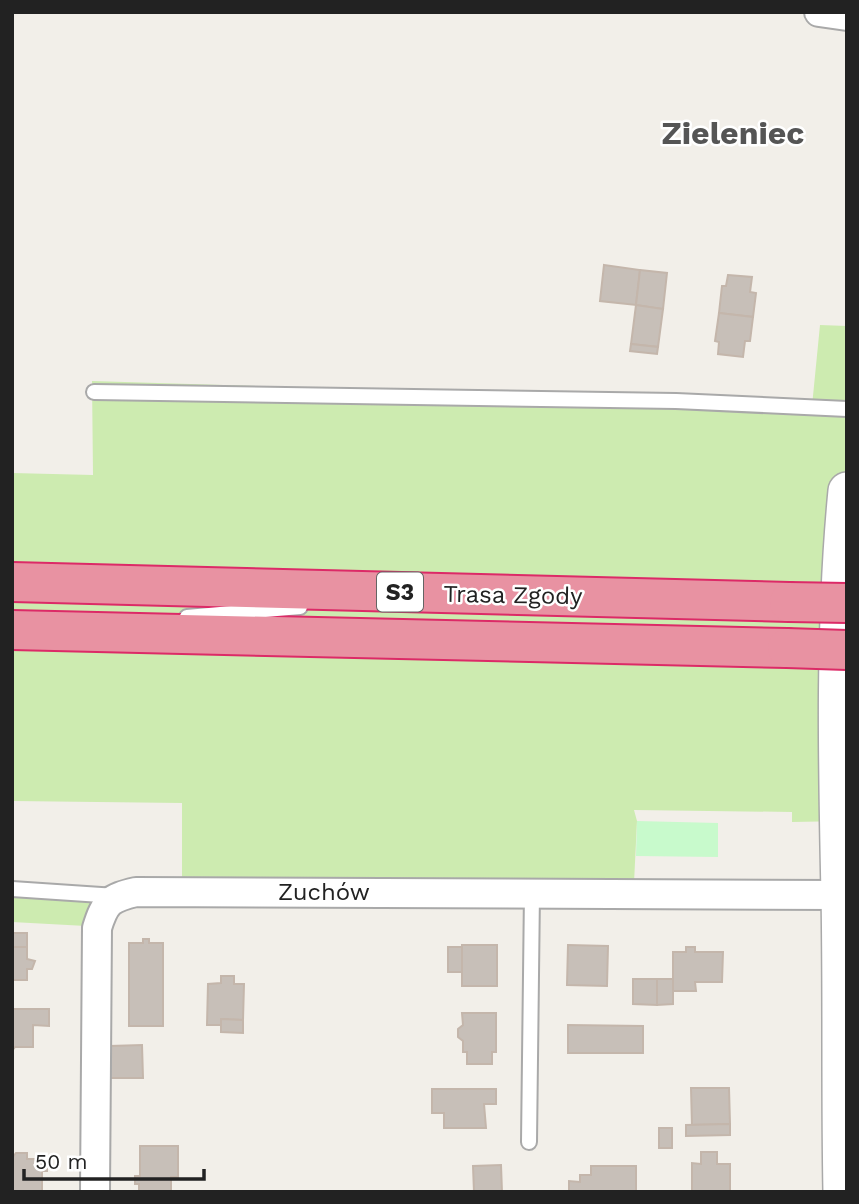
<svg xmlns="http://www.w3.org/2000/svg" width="859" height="1204" font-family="'Work Sans',sans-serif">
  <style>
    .grass { fill: #cdebb0 }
    .park { fill: #c8facc }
    .building { fill: #c7bfb8; stroke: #c4b6ab; stroke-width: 2 }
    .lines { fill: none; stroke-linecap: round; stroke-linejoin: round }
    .service-casing { stroke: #a9a9a9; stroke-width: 18 }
    .minor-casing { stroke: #a9a9a9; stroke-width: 32 }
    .tertiary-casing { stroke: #a9a9a9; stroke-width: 40 }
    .motorway-casing { stroke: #dc2a67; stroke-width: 42 }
    .service { stroke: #fff; stroke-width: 14 }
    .minor { stroke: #fff; stroke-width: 28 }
    .tertiary { stroke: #fff; stroke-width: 37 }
    .motorway { stroke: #e892a2; stroke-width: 38 }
    .motorway-bridge-casing { stroke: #dc2a67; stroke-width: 42; stroke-linecap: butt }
    .motorway-bridge { stroke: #e892a2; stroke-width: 38 }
    .labels { text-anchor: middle; stroke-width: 5; stroke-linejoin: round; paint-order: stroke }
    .shield { fill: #fff; stroke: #646464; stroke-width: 2 }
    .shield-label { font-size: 23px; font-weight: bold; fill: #222 }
    .street-label { font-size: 24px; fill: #222; stroke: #fff }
    .district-label { font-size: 32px; font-weight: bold; fill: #555; stroke: #fff }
  </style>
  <rect width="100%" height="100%" fill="#f2efe9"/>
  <g class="grass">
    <path d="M820 325 847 326V821L792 822V812L634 810 637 821 634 883 182 892V803L12 801V473L93 475 92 381 806 403 812 406Z"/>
    <path d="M12 894 103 898 86 926 12 922Z"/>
  </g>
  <path class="park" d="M637 821 718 823V857L636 856Z"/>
  <g class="building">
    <path d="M604 265 640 270 636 305 600 301Z"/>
    <path d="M640 270 667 273 663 309 636 305Z"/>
    <path d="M728 275 752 277 750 292 756 293 753 317 719 313 722 286H726Z"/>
    <path d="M636 305 663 309 658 347 631 344Z"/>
    <path d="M719 313 753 317 750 341H745L743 357 718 354 719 342 715 341Z"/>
    <path d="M631 344 658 347 657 354 630 351Z"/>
    <rect x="12" y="933" width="15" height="14"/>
    <path d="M143 939H149V943H163V1026H129V943H143Z"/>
    <rect x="462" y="945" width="35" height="41"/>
    <path d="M568 945 608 946 607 986 567 985Z"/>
    <path d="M12 947H27V959L35 961 32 969H27V980H12Z"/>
    <rect x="448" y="947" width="14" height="25"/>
    <path d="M686 947H695V952H723L722 982H695L696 991H673V952H686Z"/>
    <path d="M221 976H234V984H244L243 1020 221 1019V1025H207L208 984 221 983Z"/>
    <path d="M633 979H657V1005L633 1004Z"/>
    <path d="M657 979H673V1004L657 1005Z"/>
    <path d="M12 1009H49V1026L33 1025V1047H15L12 1051Z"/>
    <path d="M462 1013H496V1052H492V1064H467V1052H463V1041L458 1037V1029L463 1025Z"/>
    <path d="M221 1019 243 1020V1033L221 1032Z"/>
    <path d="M568 1025 643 1026V1053H568Z"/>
    <path d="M142 1045 143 1078H110V1046Z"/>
    <path d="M691 1088H729L730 1124 692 1125Z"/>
    <path d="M432 1089H496V1104H484L486 1128H444V1113H432Z"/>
    <path d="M730 1124V1135L686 1136V1125Z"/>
    <rect x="659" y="1128" width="13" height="20"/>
    <path d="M140 1146H178V1177H171V1192H139V1184H135V1176H140Z"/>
    <path d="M701 1152H717V1164H730V1192H692V1163L701 1164Z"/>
    <path d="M16 1153H27V1159H47V1171H42V1192H12V1158Z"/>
    <path d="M501 1165 502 1192H474L473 1166Z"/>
    <path d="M591 1166H636V1192H569V1181L580 1182V1175H591Z"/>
  </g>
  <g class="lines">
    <defs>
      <g id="service">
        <path d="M94 392 676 401 847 409"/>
        <path d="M187 617 300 607"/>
        <path d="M12 889 116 896"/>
        <path d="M529 1142 532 892"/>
      </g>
      <g id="minor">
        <path d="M819 12 847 16"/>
        <path d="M95 1192 97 928C105 902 110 898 136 892L840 895"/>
      </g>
      <path id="tertiary" d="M842 1192C840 1093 842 993 840 894 837 760 834 625 847 491"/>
      <g id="motorway">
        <path d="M12 582 789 602"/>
        <path d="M12 630 787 648"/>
      </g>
    </defs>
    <use href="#service" class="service-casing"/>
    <use href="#minor" class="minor-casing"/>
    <use href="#tertiary" class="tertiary-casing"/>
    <use href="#motorway" class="motorway-casing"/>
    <use href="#service" class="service"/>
    <use href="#minor" class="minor"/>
    <use href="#tertiary" class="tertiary"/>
    <use href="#motorway" class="motorway"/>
    <defs>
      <g id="motorway-bridge">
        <path d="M789 602 847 603"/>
        <path d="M787 648 847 650"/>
      </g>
    </defs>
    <use href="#motorway-bridge" class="motorway-bridge-casing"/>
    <use href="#motorway-bridge" class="motorway-bridge"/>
  </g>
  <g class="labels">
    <rect class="shield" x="377" y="572.5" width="46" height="39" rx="5"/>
    <g class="shield-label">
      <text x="400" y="600">S3</text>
    </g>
    <g class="street-label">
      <text transform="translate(513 595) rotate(1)" y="8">Trasa Zgody</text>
      <text x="324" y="900">Zuchów</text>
    </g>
    <g class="district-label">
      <text x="733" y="144">Zieleniec</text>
    </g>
  </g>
  <rect width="859" height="1204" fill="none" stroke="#222222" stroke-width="28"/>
  <path d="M24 1169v10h180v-10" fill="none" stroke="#222222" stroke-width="3.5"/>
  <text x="35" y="1169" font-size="21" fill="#222222" stroke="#ffffff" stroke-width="5" paint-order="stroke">50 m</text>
</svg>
